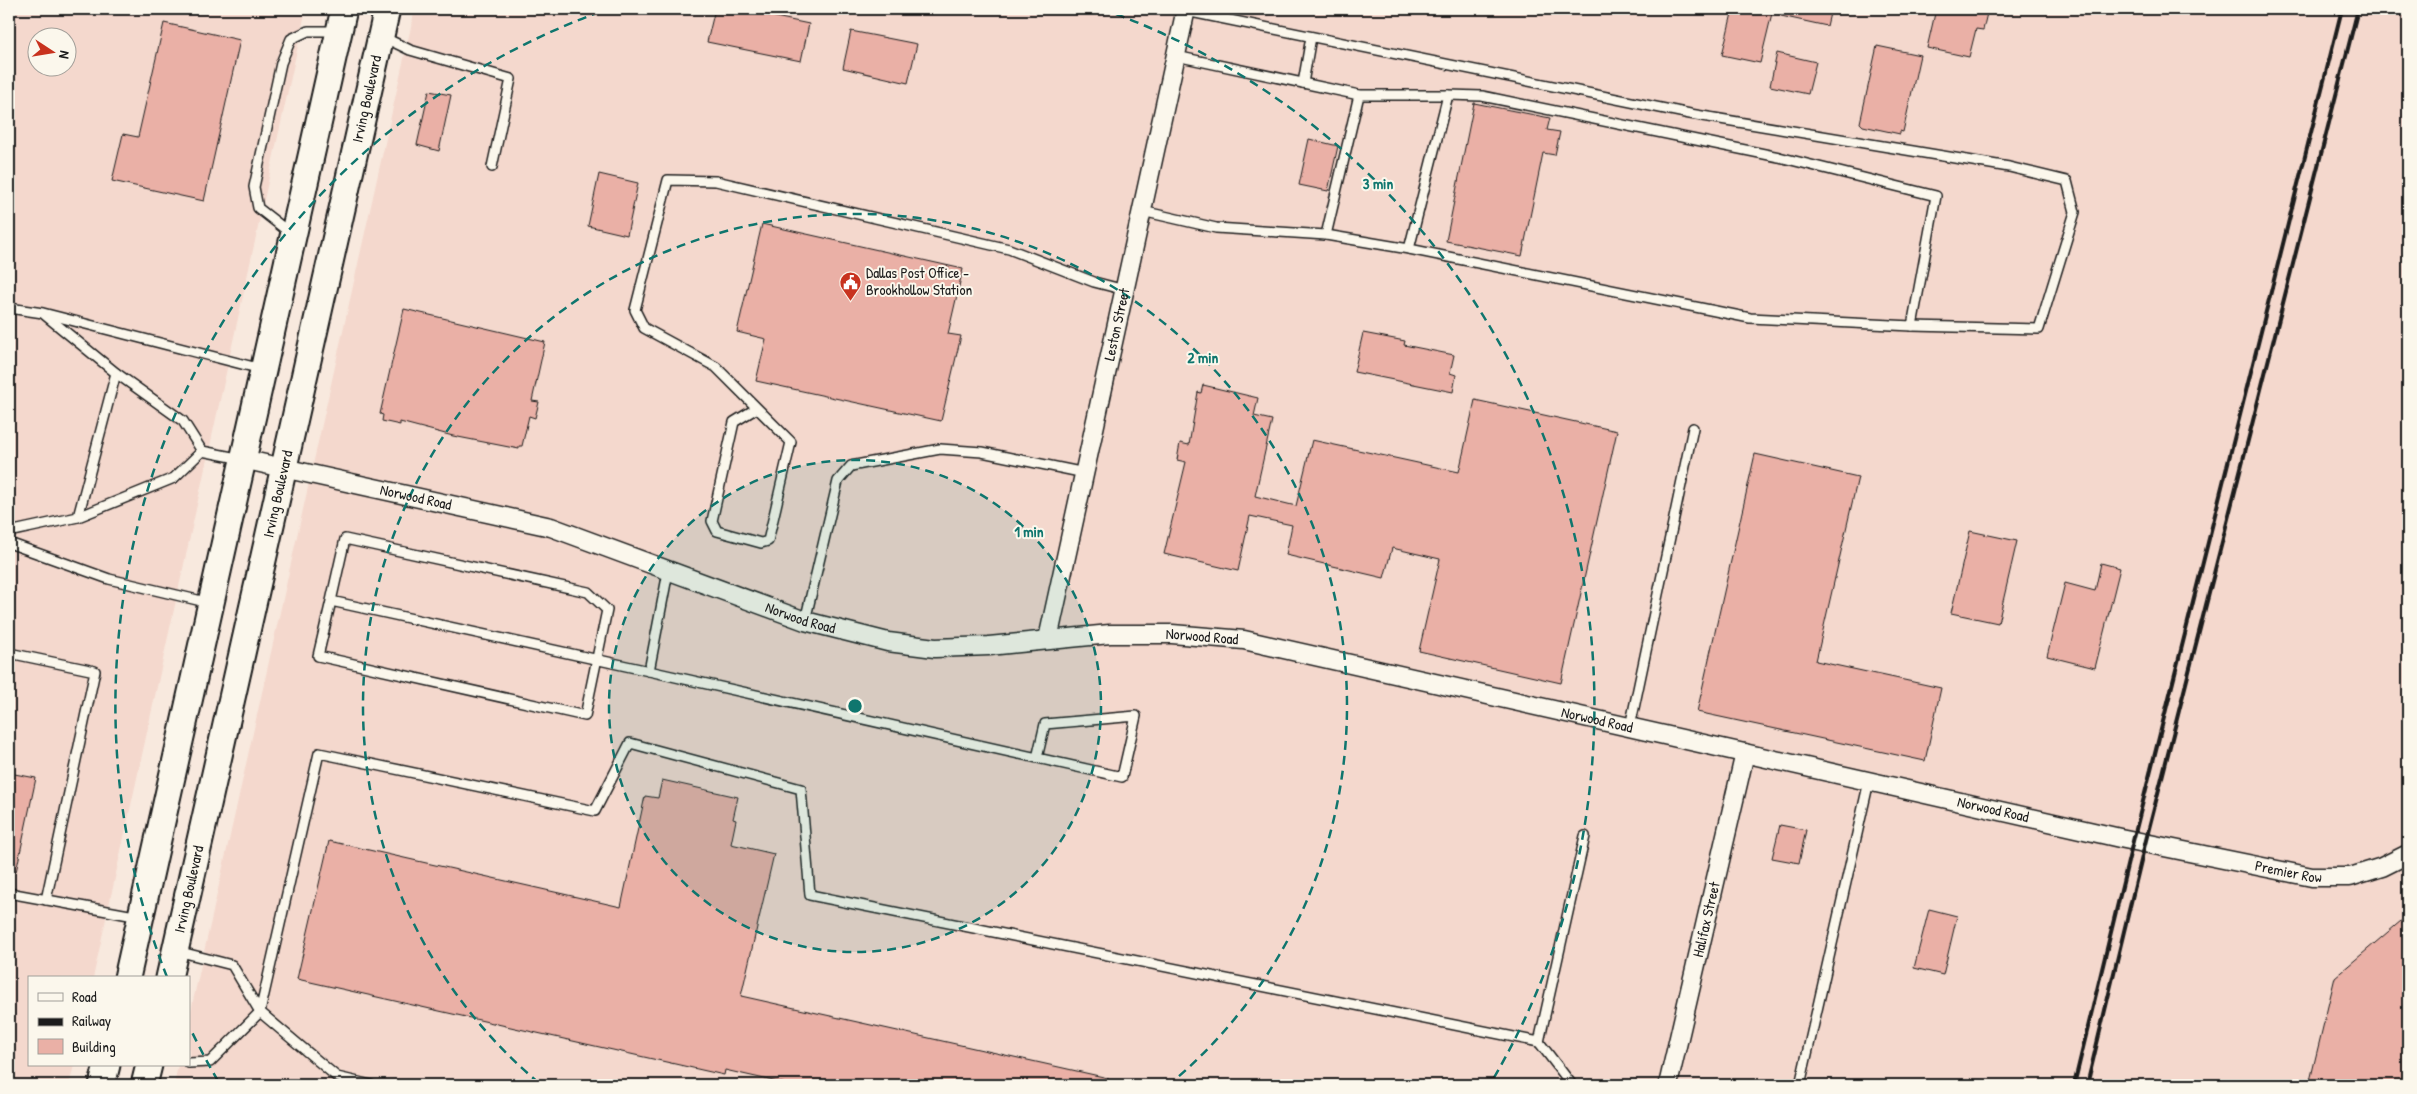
<svg xmlns="http://www.w3.org/2000/svg" width="2417" height="1094" font-family="'Patrick Hand',sans-serif">
  <style>
    .built { fill: #f4d8cd; fill-rule: evenodd }
    .building { fill: #eab0a6; stroke: #1c1c1c }
    .lines { fill: none; stroke-linecap: round; stroke-linejoin: round }
    .service-casing { stroke: #1c1c1c; stroke-width: 12 }
    .minor-casing { stroke: #1c1c1c; stroke-width: 21 }
    .secondary-casing { stroke: #1c1c1c; stroke-width: 29 }
    .service { stroke: #fbf7ec; stroke-width: 9 }
    .minor { stroke: #fbf7ec; stroke-width: 18 }
    .secondary { stroke: #fbf7ec; stroke-width: 25 }
    .rail { stroke: #1c1c1c; stroke-width: 4 }
    .ring { fill: none; stroke: #0f766e; stroke-width: 2.5; stroke-dasharray: 9 6 }
    .labels { text-anchor: middle; stroke-width: 4; stroke-linejoin: round; paint-order: stroke }
    .street-label { font-size: 15px; fill: #1c1c1c; stroke: #fbf7ec }
    .poi-label { font-size: 15px; fill: #1c1c1c; stroke: #fbf7ec; text-anchor: start }
    .centre { fill: #0f766e; stroke: #fbf7ec; stroke-width: 2.5 }
    .ring-label { font-size: 15px; text-anchor: middle; font-weight: bold; fill: #0f766e; stroke: #fbf7ec; stroke-width: 4; stroke-linejoin: round; paint-order: stroke }
  </style>
  <rect width="100%" height="100%" fill="#f8e9de"/>
  <filter id="ink" filterUnits="userSpaceOnUse"><feTurbulence type="fractalNoise" baseFrequency=".02" numOctaves="2"/><feDisplacementMap in="SourceGraphic" scale="10" xChannelSelector="R" yChannelSelector="G"/><feConvolveMatrix kernelMatrix="1 2 1 2 8 2 1 2 1" color-interpolation-filters="sRGB"/></filter>
  <g filter="url(#ink)">
    <g class="built">
      <path d="M9 9H306L93 978H29V1065H74L69 1085H9ZM38 38H68V68H38Z"/>
      <path d="M415 9H2408V1085H174L178 1065H189V1019Z"/>
    </g>
    <g class="building">
      <path d="M715 9H737L809 24 801 61 707 42Z"/>
      <path d="M1733 9H1773L1760 63 1722 55Z"/>
      <path d="M1781 9H1831L1827 26 1781 16Z"/>
      <path d="M1936 9H1988L1983 30 1976 29 1969 57 1927 48Z"/>
      <path d="M164 23 240 40 204 201 112 181 123 134 138 137Z"/>
      <path d="M851 31 917 44 908 83 843 68Z"/>
      <path d="M1877 46 1920 55 1903 132 1900 131V134L1863 126 1860 123Z"/>
      <path d="M1777 53 1816 62 1808 94 1770 86Z"/>
      <path d="M429 91 451 95 439 151 417 145Z"/>
      <path d="M1474 103 1550 118 1547 130 1560 132 1555 155 1543 153 1522 256 1446 241Z"/>
      <path d="M1309 139 1338 146 1328 191 1299 185Z"/>
      <path d="M599 174 638 183 627 235 588 226Z"/>
      <path d="M762 224 963 269 948 334 961 336 941 421 756 381 766 339 737 332Z"/>
      <path d="M404 309 545 342 532 401 539 402 535 418 529 416 522 446H519V449L453 436 400 422V425L382 421 383 415 380 414Z"/>
      <path d="M1363 333 1405 341 1404 345 1454 355 1450 373 1456 375 1453 392 1354 372Z"/>
      <path d="M1203 385 1258 398 1254 416 1272 420 1255 496 1296 506 1312 440 1459 472 1475 400 1617 431 1561 683 1419 651 1440 559 1392 548 1384 578 1286 555 1292 525 1250 516 1238 571 1164 554 1186 462 1177 460 1180 443 1189 445 1198 392 1201 393Z"/>
      <path d="M1755 454 1858 477 1816 661 1941 688 1925 761 1697 712Z"/>
      <path d="M1970 531 2017 541 1998 623 1951 613Z"/>
      <path d="M2101 563 2120 568 2095 668 2047 656 2065 583 2095 591Z"/>
      <path d="M9 773 36 778 16 872 9 871Z"/>
      <path d="M662 780 738 797 733 819 736 820 731 844 774 854 741 996 1108 1078 1107 1085H791L725 1070 724 1075 297 979 329 841 621 907 645 796 658 798Z"/>
      <path d="M1780 825 1806 830 1799 863 1772 858Z"/>
      <path d="M1929 909 1957 916 1943 975 1914 968Z"/>
      <path d="M2408 915V1085H2309L2335 977Z"/>
    </g>
    <g class="lines">
      <defs>
        <g id="service">
          <path d="M1186 11 1690 114 2009 167 2067 181 2075 212 2039 329 1912 326"/>
          <path d="M383 37 410 50 511 79 492 167"/>
          <path d="M1303 83 1311 37"/>
          <path d="M1142 211 1216 228 1326 235 1409 249 1448 95H1359L1176 56"/>
          <path d="M290 233 258 208 254 187 281 63 291 39 308 31H338"/>
          <path d="M1326 235 1359 95"/>
          <path d="M1409 249 1750 318 1912 326 1936 196 1779 157 1482 96 1448 95"/>
          <path d="M9 308 43 313 261 369"/>
          <path d="M45 315 116 373 183 421 202 451"/>
          <path d="M757 408 734 422 712 521 717 531 761 543 768 541 791 442 716 367 644 328 635 310 668 180 716 181 1009 249 1094 282 1125 290"/>
          <path d="M202 451 242 459"/>
          <path d="M78 517 174 478 202 451"/>
          <path d="M9 532 78 517 116 373"/>
          <path d="M9 543 109 579 210 603"/>
          <path d="M331 601 318 656 585 716 607 610 588 592 345 539 331 601 649 671 668 572"/>
          <path d="M805 621 838 481 851 466 940 449 982 452 1085 473"/>
          <path d="M9 653 95 671 46 900"/>
          <path d="M649 671 1122 777 1136 716 1045 724 1037 758"/>
          <path d="M1630 727 1693 428"/>
          <path d="M9 893 140 917"/>
          <path d="M177 951 232 965 260 1012 337 1077 371 1085"/>
          <path d="M1539 1042 1572 1085"/>
          <path d="M189 1063 210 1062 260 1012 319 753 595 811 630 743 801 789 810 895 1539 1042 1585 836"/>
          <path d="M1800 1085 1869 781"/>
        </g>
        <g id="minor">
          <path id="s1" d="M242 459 551 527 805 621 888 642 935 648 989 646 1110 634H1172L1244 640 2120 838 2312 877H2350L2382 867 2408 854"/>
          <path id="s2" d="M1048 639 1186 9"/>
          <path id="s3" d="M1668 1085 1745 753"/>
        </g>
        <g id="secondary">
          <path d="M127 978 344 9"/>
          <path id="s4" d="M169 978 387 9"/>
          <path d="M102 1085 107 1065"/>
          <path d="M144 1085 149 1065"/>
        </g>
      </defs>
      <use href="#service" class="service-casing"/>
      <use href="#minor" class="minor-casing"/>
      <use href="#secondary" class="secondary-casing"/>
      <use href="#service" class="service"/>
      <use href="#minor" class="minor"/>
      <use href="#secondary" class="secondary"/>
      <g class="rail">
        <path d="M2074 1085 2133 841 2342 9"/>
        <path d="M2087 1085 2145 844 2358 9"/>
      </g>
    </g>
  </g>
  <circle cx="855" cy="706" r="246" fill="#0f766e" fill-opacity=".12"/>
  <g class="ring">
    <circle cx="855" cy="706" r="246"/>
    <path d="M539 1083A492 492 0 1 1 1171 1083"/>
    <path d="M218 1081A739 739 0 0 1 191 1030M167 977A739 739 0 0 1 608 9M1102 9A739 739 0 0 1 1492 1081"/>
  </g>
  <defs>
    <symbol id="civic-pin" viewBox="-11 -11 22 30"><path d="M0 17L-7.5 6A9.5 9.5 0 1 1 7.5 6Z" fill="#c8321e" stroke="#fbf7ec"/><path d="M-.6-6.5H3V-4.5H.6V-3L4-1V1h2V6H-6V1h2V-1L-.6-3ZM-1.2 2.5V6h2.4V2.5Z" fill="#fff"/></symbol>
  </defs>
  <g fill-rule="evenodd">
    <use href="#civic-pin" x="838" y="270" width="25" height="34"/>
  </g>
  <g class="labels">
    <g class="street-label">
      <text dy="5" stroke="none"><textPath href="#s4" startOffset="901">Irving Boulevard</textPath></text>
      <text dy="5" stroke="none"><textPath href="#s2" startOffset="322">Leston Street</textPath></text>
      <text dy="5" stroke="none"><textPath href="#s4" startOffset="496">Irving Boulevard</textPath></text>
      <text dy="5" stroke="none"><textPath href="#s1" startOffset="178">Norwood Road</textPath></text>
      <text dy="5" stroke="none"><textPath href="#s1" startOffset="582">Norwood Road</textPath></text>
      <text dy="5" stroke="none"><textPath href="#s1" startOffset="988">Norwood Road</textPath></text>
      <text dy="5" stroke="none"><textPath href="#s1" startOffset="1392">Norwood Road</textPath></text>
      <text dy="5" stroke="none"><textPath href="#s1" startOffset="1798">Norwood Road</textPath></text>
      <text dy="5" stroke="none"><textPath href="#s1" startOffset="2100">Premier Row</textPath></text>
      <text dy="5" stroke="none"><textPath href="#s4" startOffset="91">Irving Boulevard</textPath></text>
      <text dy="5" stroke="none"><textPath href="#s3" startOffset="170">Halifax Street</textPath></text>
    </g>
    <g class="poi-label">
      <text x="866" y="278">Dallas Post Office -<tspan x="866" dy="17">Brookhollow Station</tspan></text>
    </g>
  </g>
  <circle cx="855" cy="706" r="8" class="centre"/>
  <g class="ring-label">
    <text x="1378" y="189">3 min</text>
    <text x="1203" y="363">2 min</text>
    <text x="1029" y="537">1 min</text>
  </g>
  <rect width="2417" height="1094" fill="none" stroke="#fbf7ec" stroke-width="30"/>
  <rect x="15" y="15" width="2387" height="1064" fill="none" stroke="#1c1c1c" stroke-width="2" filter="url(#ink)"/>
  <rect x="28" y="976" width="162" height="90" fill="#fbf7ec" stroke="#a29f99"/>
  <rect x="38" y="993" width="25" height="8" fill="#fbf7ec" stroke="#a29f99"/>
  <text x="72" y="1002" font-size="15" fill="#1c1c1c">Road</text>
  <rect x="38" y="1018" width="25" height="8" fill="#1c1c1c" stroke="#a29f99"/>
  <text x="72" y="1026" font-size="15" fill="#1c1c1c">Railway</text>
  <rect x="38" y="1039" width="25" height="15" fill="#eab0a6" stroke="#a29f99"/>
  <text x="72" y="1052" font-size="15" fill="#1c1c1c">Building</text>
  <g transform="translate(52 52) rotate(102)"><circle r="24" fill="#fbf7ec" stroke="#a29f99"/>
  <path d="M0-4L9 19L0 12L-9 19Z" fill="#c8321e"/>
  <text y="-8" font-size="14" font-weight="bold" text-anchor="middle" fill="#1c1c1c">N</text>
  </g>
</svg>
